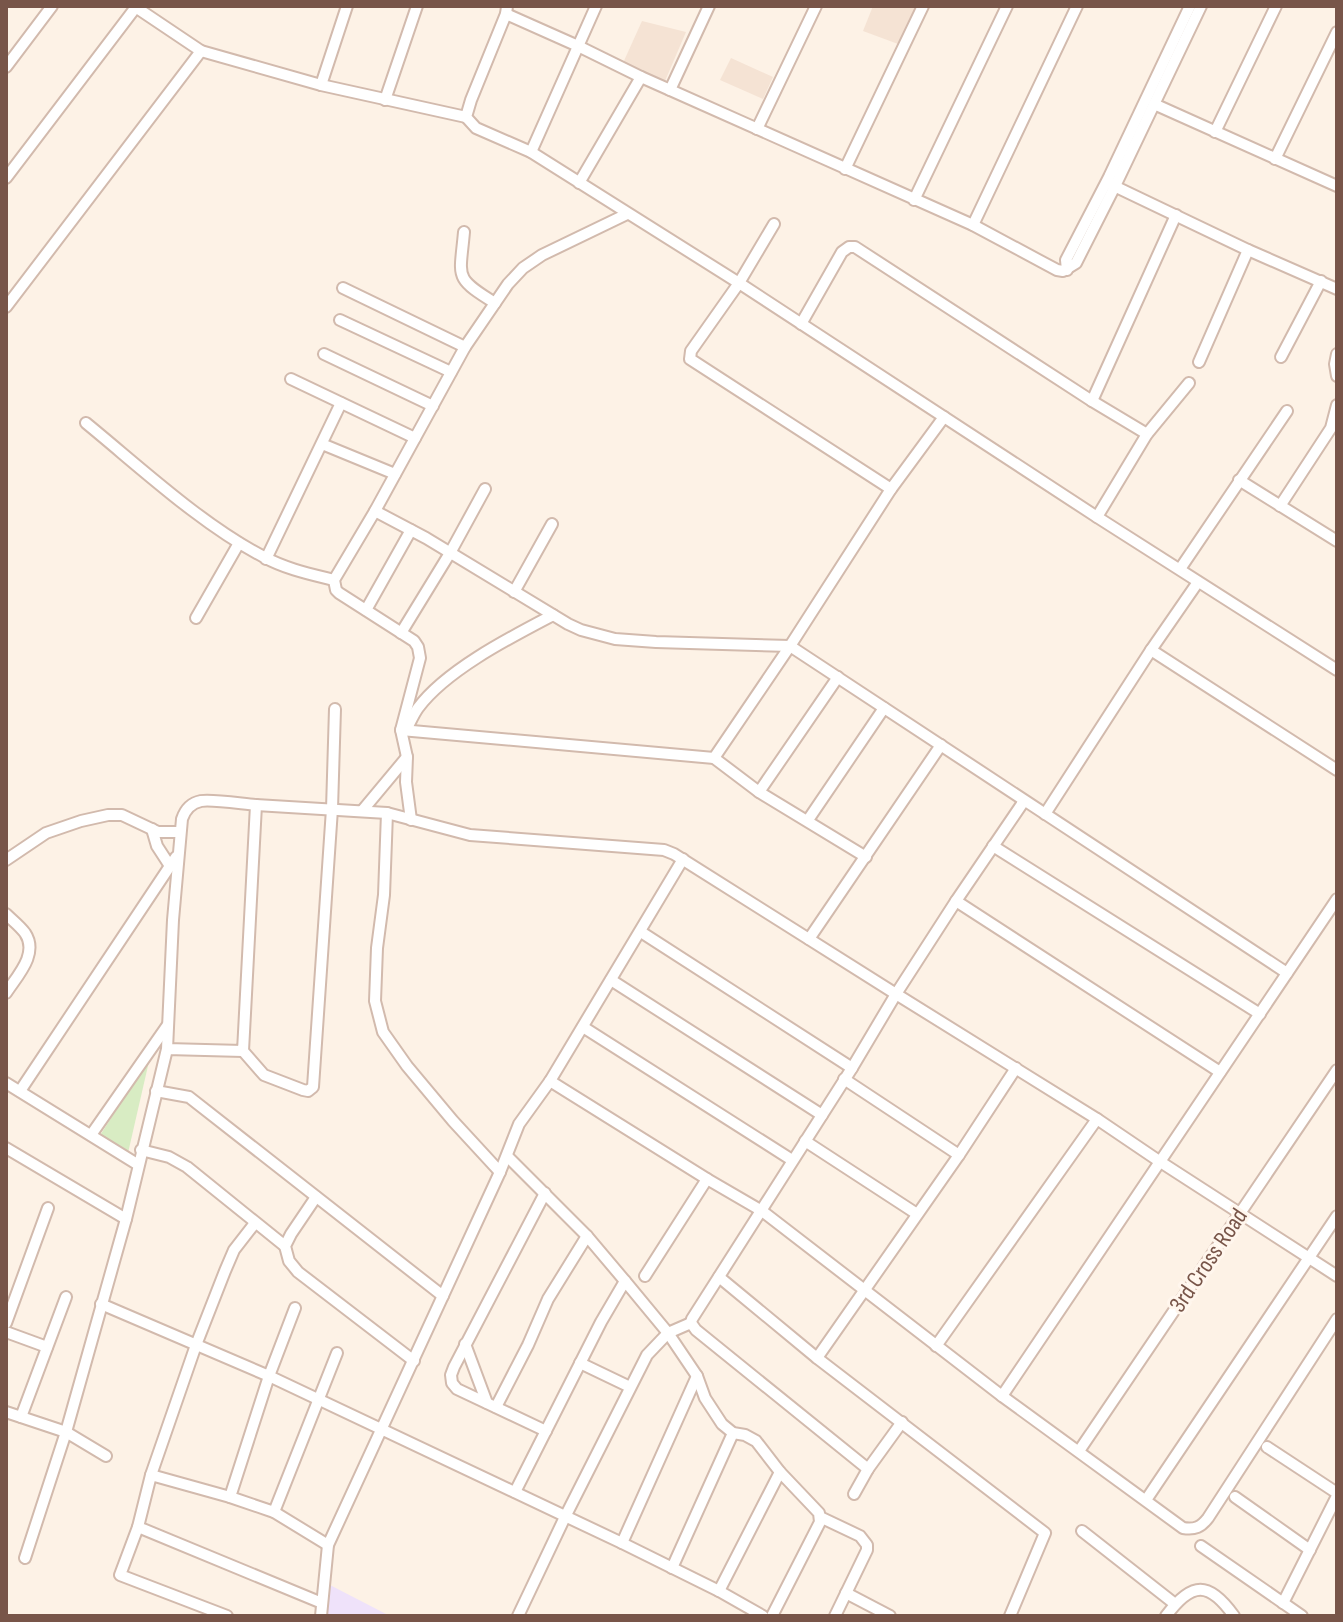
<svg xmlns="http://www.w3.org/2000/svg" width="1343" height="1622" font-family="'Sofia Sans Condensed',sans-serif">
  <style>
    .residential { fill: #f5e3d4 }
    .education { fill: #efe2fa }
    .park { fill: #d8ecc3 }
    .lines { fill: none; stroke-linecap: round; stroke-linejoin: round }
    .street-casing { stroke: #d2baad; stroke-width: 14 }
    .street { stroke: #fff; stroke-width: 10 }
    .labels { text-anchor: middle; stroke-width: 6; stroke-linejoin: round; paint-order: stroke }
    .street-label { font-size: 24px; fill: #785549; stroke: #fff6ed }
  </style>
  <rect width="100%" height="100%" fill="#fdf2e6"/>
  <g class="residential">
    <path d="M873 6H916L898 44 863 31Z"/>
    <path d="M642 21 686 32 665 81 623 63Z"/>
    <path d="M731 58 773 77 763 99 720 80Z"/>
  </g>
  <path class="education" d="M328 1584 390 1616H328Z"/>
  <path class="park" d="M150 1057 128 1153 99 1137Z"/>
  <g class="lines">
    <defs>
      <g id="street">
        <path d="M134 6 201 51 321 85 466 117"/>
        <path d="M507 6 506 14 471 100 466 117 476 128 531 152 739 283 1097 517 1337 670"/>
        <path d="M506 14 578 46 641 77 973 225 1057 270 1063 271 1076 263 1115 186 1201 6"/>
        <path d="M6 67 52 6"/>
        <path d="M321 85 347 6"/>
        <path d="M670 90 709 6"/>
        <path d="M385 100 417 6"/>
        <path d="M1154 104 1337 186"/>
        <path d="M757 129 816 6"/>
        <path d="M1215 132 1276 6"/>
        <path d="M531 152 596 6"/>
        <path d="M1275 159 1337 32"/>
        <path d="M845 169 923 6"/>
        <path d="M6 178 136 7"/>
        <path d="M579 183 641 77"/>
        <path d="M1112 185 1248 250 1199 362"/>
        <path d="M914 200 1007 6"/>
        <path d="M774 224 739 283 691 351 690 359 891 489"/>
        <path d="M973 225 1077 6"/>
        <path d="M464 232C460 278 453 277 495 303"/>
        <path d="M1248 250 1337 289"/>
        <path d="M1067 270 1066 260 1109 177 1190 6"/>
        <path d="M343 288 465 347"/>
        <path d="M6 307 201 51"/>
        <path d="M340 320 451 372"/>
        <path d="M801 324 842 252 849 247H855L1092 401 1147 434"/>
        <path d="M324 354 433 406"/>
        <path d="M1337 354 1335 364 1337 376"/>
        <path d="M1281 357 1321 281"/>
        <path d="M291 379 415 438"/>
        <path d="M1092 401 1176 215"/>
        <path d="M86 423C141 468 202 525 264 557 286 569 310 574 334 580"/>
        <path d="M322 444 395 474"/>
        <path d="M1239 480 1337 541"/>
        <path d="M1280 506 1331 428 1337 405"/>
        <path d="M375 511 426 538 568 624 581 630 615 639 656 642 790 646 1287 973"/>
        <path d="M1097 517 1147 434 1189 383"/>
        <path d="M266 559 341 403"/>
        <path d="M1180 569 1287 411"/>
        <path d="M514 592 552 524"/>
        <path d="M366 610 411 530"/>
        <path d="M196 618 239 543"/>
        <path d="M401 633 450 553 485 489"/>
        <path d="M1151 650 1337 770"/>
        <path d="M401 730 714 758 759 792 866 857"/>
        <path d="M406 730C410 723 413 715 418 708 446 670 511 637 553 615"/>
        <path d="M714 758 790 646 891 489 944 417"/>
        <path d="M759 792 838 677"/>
        <path d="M256 805 387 813 470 835 664 850 674 854 896 994 1097 1119 1159 1161 1337 1276"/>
        <path d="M362 811 407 757"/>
        <path d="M387 813 384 895 377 948 375 1001 383 1032 407 1066 453 1121 500 1172"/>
        <path d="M1045 814 1151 650 1198 582"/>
        <path d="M411 820 406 782 407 757 401 730 420 658 418 647 414 641 339 593 336 590 334 580 375 511 465 347 508 284 523 268 542 255 627 214"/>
        <path d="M808 820 884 708"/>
        <path d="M152 829 157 846 170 866"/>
        <path d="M993 846 1260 1014"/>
        <path d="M6 860 46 833 81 821 108 815H122L158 832H180"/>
        <path d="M956 901 1220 1072"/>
        <path d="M6 914C12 920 20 926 25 933 39 954 17 976 6 993"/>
        <path d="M641 932 852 1068"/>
        <path d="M809 939 941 745"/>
        <path d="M611 980 822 1115"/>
        <path d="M583 1027 792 1160"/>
        <path d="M243 1051 264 1075 303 1090 308 1091 313 1087 332 809 335 709"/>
        <path d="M844 1079 959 1155"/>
        <path d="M550 1081 707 1179 762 1211 1002 1396 1183 1528C1195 1530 1201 1527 1208 1518L1337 1319"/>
        <path d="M6 1083 137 1164"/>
        <path d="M20 1091 176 857"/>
        <path d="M156 1091 189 1097 443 1296"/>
        <path d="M91 1135 167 1026"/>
        <path d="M805 1141 917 1214"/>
        <path d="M6 1148 126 1219"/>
        <path d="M141 1150 169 1157 187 1167 285 1246"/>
        <path d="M507 1156 587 1236"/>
        <path d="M545 1193 454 1367 451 1375 452 1383 457 1389 546 1431"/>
        <path d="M316 1197 291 1234 285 1246 289 1261 298 1272 414 1361"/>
        <path d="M645 1276 707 1179"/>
        <path d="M719 1277 817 1358 1045 1533 1010 1616"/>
        <path d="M101 1304 269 1376 622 1543 719 1591 763 1616"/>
        <path d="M295 1308 269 1376 230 1497 274 1512 328 1545"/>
        <path d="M6 1323 48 1208"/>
        <path d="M6 1332 47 1347"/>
        <path d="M465 1344 487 1403"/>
        <path d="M936 1346 1097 1119"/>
        <path d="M817 1358 959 1155 1016 1068"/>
        <path d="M580 1363 630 1387"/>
        <path d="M1002 1396 1337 899"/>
        <path d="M496 1407 528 1345 548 1299 587 1236 625 1281"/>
        <path d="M6 1412 66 1432 106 1456"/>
        <path d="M21 1417 66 1297"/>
        <path d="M1267 1447 1337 1493"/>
        <path d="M1079 1451 1337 1070"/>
        <path d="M868 1469 696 1330 691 1323 692 1319 852 1068 896 994 956 901 1024 801"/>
        <path d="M151 1475 196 1345 225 1271 234 1250 255 1223"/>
        <path d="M515 1492 601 1322 625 1281 668 1333 697 1376 705 1398 722 1424 733 1433 745 1435 756 1441 780 1472 819 1513 820 1522 772 1616"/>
        <path d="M854 1494 868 1469 902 1422"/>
        <path d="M230 1497 151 1475 138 1527 322 1603"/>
        <path d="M1235 1497 1310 1550"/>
        <path d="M1146 1500 1337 1216"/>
        <path d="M274 1512 337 1353"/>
        <path d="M820 1517 860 1536 867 1545V1550L835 1616"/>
        <path d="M138 1527 120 1575 227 1616"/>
        <path d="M1082 1531 1175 1604"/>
        <path d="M622 1543 697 1376"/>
        <path d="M1201 1546 1302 1616"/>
        <path d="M25 1558 66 1432 126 1219 167 1049 173 920 182 819C185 810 191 803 201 801 212 799 243 804 256 805L243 1051 167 1049"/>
        <path d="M672 1568 733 1433"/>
        <path d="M719 1591 780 1472"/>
        <path d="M846 1593 890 1616"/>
        <path d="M1283 1603 1337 1496"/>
        <path d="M321 1616 328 1545 500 1172 519 1124 550 1081 683 859"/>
        <path d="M518 1616 565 1517 647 1355 668 1333 691 1323"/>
        <path d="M1166 1616C1192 1581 1209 1581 1234 1616"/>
      </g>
    </defs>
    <use href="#street" class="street-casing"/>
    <use href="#street" class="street"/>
  </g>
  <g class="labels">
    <g class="street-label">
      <text transform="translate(1208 1260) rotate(-56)" y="8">3rd Cross Road</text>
    </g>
  </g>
  <rect width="1343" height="1622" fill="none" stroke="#785549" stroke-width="16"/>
</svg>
